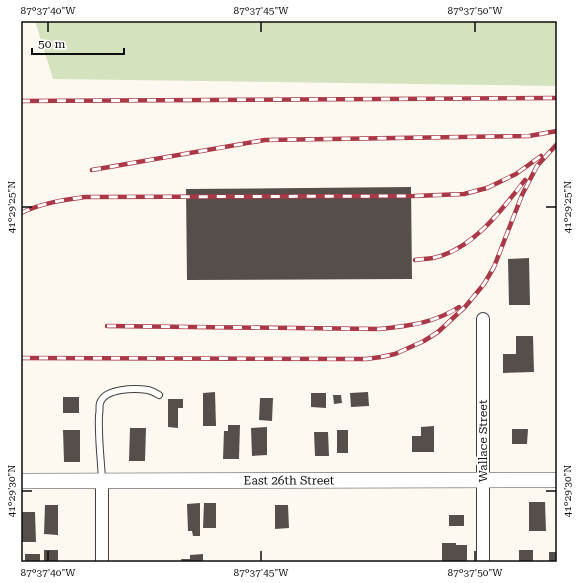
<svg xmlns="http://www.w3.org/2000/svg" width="578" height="583" viewBox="0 0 578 583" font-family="'Roboto Serif',serif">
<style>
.green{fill:#d4e3be}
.building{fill:#554e4b}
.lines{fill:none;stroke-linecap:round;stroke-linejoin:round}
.service-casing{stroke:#404040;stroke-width:8}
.minor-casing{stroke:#404040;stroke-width:14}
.tertiary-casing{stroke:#404040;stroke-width:16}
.service{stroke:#fff;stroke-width:6}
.minor{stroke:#fff;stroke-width:12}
.tertiary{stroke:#fff;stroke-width:15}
.rail-casing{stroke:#ab3846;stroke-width:4.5}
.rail{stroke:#fff;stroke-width:3;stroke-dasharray:9;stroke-linecap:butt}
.ticks{fill:none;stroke:#0d0d0d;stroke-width:1.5}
.labels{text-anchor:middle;stroke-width:4;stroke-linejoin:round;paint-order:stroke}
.street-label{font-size:12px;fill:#0d0d0d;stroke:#fff}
.neatline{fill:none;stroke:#0d0d0d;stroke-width:1.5}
.ticks-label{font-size:10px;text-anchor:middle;fill:#0d0d0d}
</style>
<rect width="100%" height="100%" fill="#fdf9f0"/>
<!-- green -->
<polygon class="green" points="35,21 557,21 557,86 53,79"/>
<!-- building -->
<g class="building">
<polygon points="411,187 412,279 187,280 186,189"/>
<polygon points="529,258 530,305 509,305 508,259"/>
<polygon points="516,336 533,336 534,372 503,373 503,354 516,354"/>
<polygon points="215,392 216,426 203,426 203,393"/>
<polygon points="368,392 369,406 351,407 350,393"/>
<polygon points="311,393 326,393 326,408 311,407"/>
<polygon points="333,395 341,395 342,403 334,404"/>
<rect x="63" y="397" width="16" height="16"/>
<polygon points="260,398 273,398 272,421 259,420"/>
<polygon points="168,399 183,399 183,408 178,408 178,428 168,427"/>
<polygon points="228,425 240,425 239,459 223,459 224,431 228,431"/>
<polygon points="434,426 434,452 412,452 412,436 421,436 421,427"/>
<polygon points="267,427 267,455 252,456 251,428"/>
<polygon points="130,428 146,428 145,461 129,461"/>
<polygon points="512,429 528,429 527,444 512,444"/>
<polygon points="63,430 80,430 80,462 64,462"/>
<rect x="337" y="430" width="11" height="23"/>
<polygon points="314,432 328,432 329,456 315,456"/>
<polygon points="529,502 545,502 546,531 529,531"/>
<polygon points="200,503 200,536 193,536 192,531 188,531 187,504"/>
<polygon points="204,503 216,503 216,528 203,528"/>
<polygon points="45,505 58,505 58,535 44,534"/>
<polygon points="275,505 288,505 289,528 275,529"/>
<polygon points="21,512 35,512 36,542 21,542"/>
<rect x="449" y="515" width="15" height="11"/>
<polygon points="442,543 456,543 456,545 467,545 467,562 442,561"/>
<rect x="44" y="550" width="14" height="12"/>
<rect x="519" y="550" width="14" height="12"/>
<rect x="549" y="552" width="8" height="10"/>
<rect x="25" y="554" width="15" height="8"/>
<polygon points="203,554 203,562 182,562 181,559 190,559 190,555"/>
</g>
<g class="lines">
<defs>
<path id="service" d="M102,480c-1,-21 -4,-43 -3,-65 1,-3 0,-9 1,-12 5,-15 35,-15 48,-13 4,1 8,3 11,5"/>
<g id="minor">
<polyline points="483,319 483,562"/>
<polyline points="102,481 102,562"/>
</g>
<g id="tertiary">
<path id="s1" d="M21,481l536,-1"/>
</g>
</defs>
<!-- service casing -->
<use href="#service" class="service-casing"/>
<!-- minor casing -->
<use href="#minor" class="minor-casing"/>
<!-- tertiary casing -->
<use href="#tertiary" class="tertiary-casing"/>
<!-- service -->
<use href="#service" class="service"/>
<!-- minor -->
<use href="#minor" class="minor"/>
<!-- tertiary -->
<use href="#tertiary" class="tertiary"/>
<defs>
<g id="rail">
<polyline points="21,101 557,98"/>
<polyline points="92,170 265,140 529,136 557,131"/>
<path d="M21,213c21,-10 42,-13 64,-16l329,-1 50,-2 23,-6 29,-14 25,-18"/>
<path d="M415,260c6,-1 12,-1 18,-2 39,-8 69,-48 92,-78"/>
<path d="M107,326l273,3c28,-3 55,-6 79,-22"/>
<polyline points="21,358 366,359 381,357 395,354 424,341 438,332 465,307 484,284 494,267 522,195 537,166 557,144"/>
</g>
</defs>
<!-- rail casing -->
<use href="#rail" class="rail-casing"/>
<!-- rail -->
<use href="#rail" class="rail"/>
</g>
<!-- ticks -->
<path class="ticks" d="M48,22v10M261,22v10M475,22v10M22,207h10M546,207h10M22,491h10M546,491h10M48,551v10M261,551v10M475,551v10"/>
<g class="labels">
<!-- street labels -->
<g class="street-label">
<text transform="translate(483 441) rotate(-90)" y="4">Wallace Street</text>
<text dy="4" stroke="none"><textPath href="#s1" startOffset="268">East 26th Street</textPath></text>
</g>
</g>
<!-- border -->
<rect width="578" height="583" fill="none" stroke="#ffffff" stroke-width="44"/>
<!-- scale -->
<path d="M32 48v6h92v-6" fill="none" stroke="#0d0d0d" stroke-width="2"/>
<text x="38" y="48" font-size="12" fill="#0d0d0d" stroke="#ffffff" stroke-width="3" paint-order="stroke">50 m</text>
<rect x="22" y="22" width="534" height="539" class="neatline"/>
<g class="ticks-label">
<text x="48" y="14">87°37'40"W</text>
<text x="261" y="14">87°37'45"W</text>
<text x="475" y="14">87°37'50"W</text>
<text transform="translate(567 207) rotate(-90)" y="4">41°29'25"N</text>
<text transform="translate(11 207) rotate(-90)" y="4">41°29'25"N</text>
<text transform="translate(567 491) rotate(-90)" y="4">41°29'30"N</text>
<text transform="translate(11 491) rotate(-90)" y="4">41°29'30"N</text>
<text x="48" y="576">87°37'40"W</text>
<text x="261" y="576">87°37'45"W</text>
<text x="475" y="576">87°37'50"W</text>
</g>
</svg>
